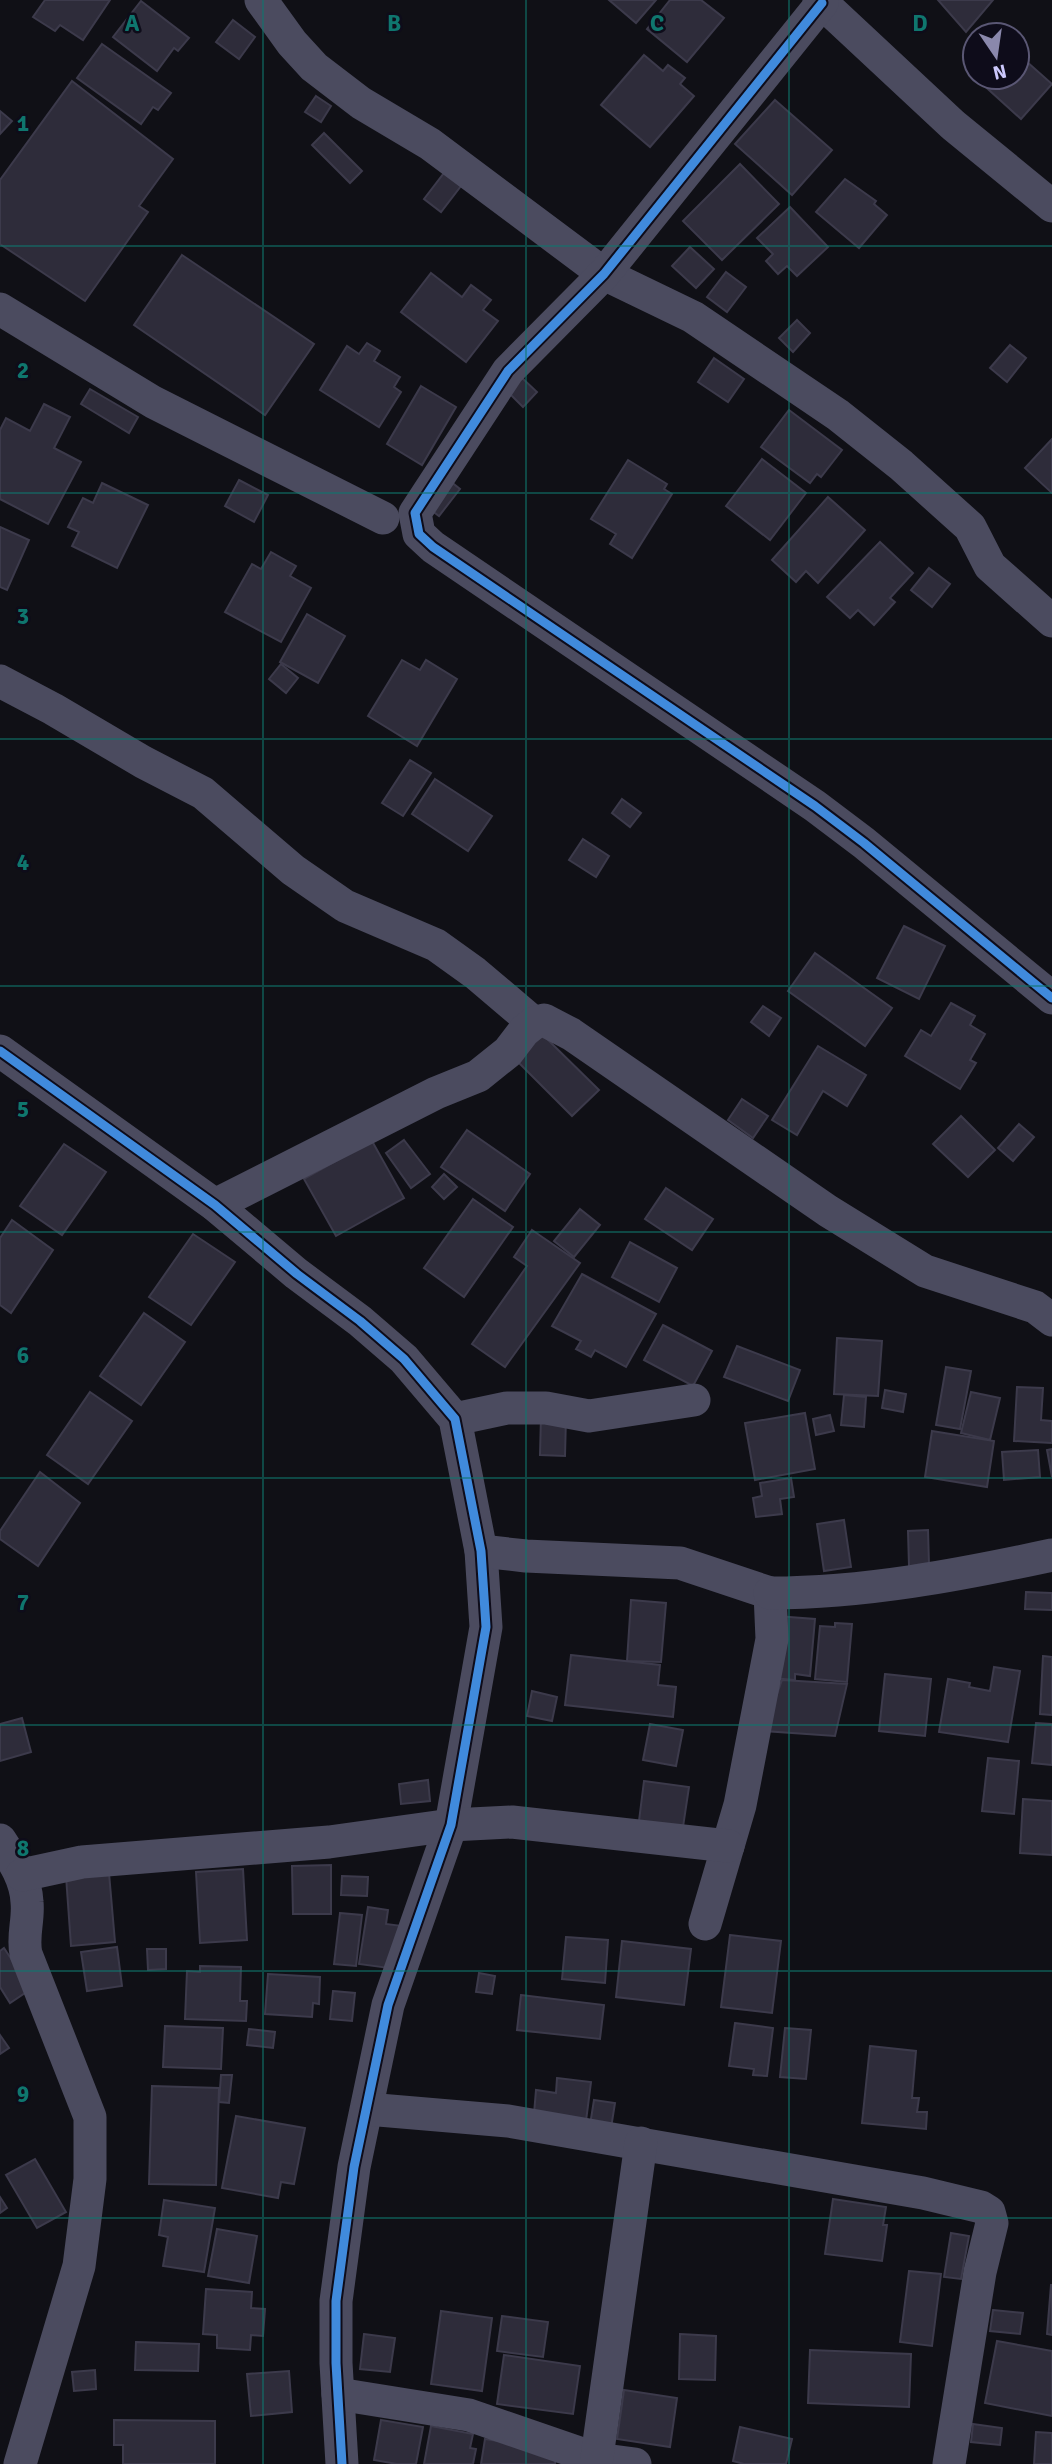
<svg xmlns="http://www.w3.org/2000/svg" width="1052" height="2464" viewBox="0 0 1052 2464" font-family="Signika,sans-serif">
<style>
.building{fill:#2e2c3a;stroke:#3c3a4b;stroke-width:2}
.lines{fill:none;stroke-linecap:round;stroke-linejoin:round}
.minor{stroke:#4b4b5f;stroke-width:33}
.cycleway-casing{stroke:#0e0c1a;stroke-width:13}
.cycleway{stroke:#408adc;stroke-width:9}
.grid{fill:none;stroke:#0f766e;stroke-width:2;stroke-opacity:0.55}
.grid-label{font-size:23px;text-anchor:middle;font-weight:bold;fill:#0f766e;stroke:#0e0c1a;stroke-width:5;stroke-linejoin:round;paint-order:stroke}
</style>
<rect width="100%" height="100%" fill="#101016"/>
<!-- building -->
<g class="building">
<polygon points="45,0 110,0 83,40 60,25 55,31 33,17"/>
<polygon points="609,0 656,0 636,23"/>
<polygon points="670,0 701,0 724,18 687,62 647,29"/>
<polygon points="938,0 993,0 966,32"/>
<polygon points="141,1 189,38 178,51 174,48 157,71 113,37"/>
<polygon points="233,20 255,37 239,59 216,42"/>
<polygon points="102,44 171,93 158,110 153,107 141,124 77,78"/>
<polygon points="1017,53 1052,84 1021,119 978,80 980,77 1017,77"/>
<polygon points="644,55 663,71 668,65 685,78 680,84 694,96 650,147 601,105"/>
<polygon points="72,81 173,159 139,206 148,212 85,301 0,244 0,180"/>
<polygon points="316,96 331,106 321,122 305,112"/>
<polygon points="775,100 832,150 792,195 735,144"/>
<polygon points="0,111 12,121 0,134"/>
<polygon points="324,133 362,171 350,183 312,145"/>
<polygon points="740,164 779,204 722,260 683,221"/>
<polygon points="444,173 461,186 441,212 424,199"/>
<polygon points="845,179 876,201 874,204 887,215 859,248 816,212"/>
<polygon points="790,207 828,247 797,276 787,266 778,274 766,261 773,254 757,238"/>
<polygon points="690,247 714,269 696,288 672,266"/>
<polygon points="182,255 314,344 265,415 134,325"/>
<polygon points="726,272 746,287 727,312 707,297"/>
<polygon points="431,273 462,297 471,285 491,300 483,310 498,321 466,362 401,312"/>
<polygon points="797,320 810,333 793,352 779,338"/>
<polygon points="367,343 380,351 374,361 400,377 394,387 401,392 379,427 320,390 347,346 359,354"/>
<polygon points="1010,345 1026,358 1007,382 990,368"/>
<polygon points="714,358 744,379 728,402 698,382"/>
<polygon points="521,377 537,392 523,407 507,391"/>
<polygon points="421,386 456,407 422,465 387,444"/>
<polygon points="90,389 138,417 129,433 81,404"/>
<polygon points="44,404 70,417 54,448 81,462 48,524 0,499 0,430 6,418 30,431"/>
<polygon points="789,410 842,450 821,477 817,474 810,483 761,447"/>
<polygon points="1052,439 1052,493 1025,468"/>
<polygon points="762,459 806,493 770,540 726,506"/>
<polygon points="628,460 667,484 664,489 672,494 632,558 610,544 616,534 591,519"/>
<polygon points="445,477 460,489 439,516 423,504"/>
<polygon points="239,480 268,495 254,522 225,506"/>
<polygon points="102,483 148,505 117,568 72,546 79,532 68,527 83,498 93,503"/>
<polygon points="828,497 865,530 818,583 806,571 796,582 772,560"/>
<polygon points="0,527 29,540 7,590 0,587"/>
<polygon points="880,542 913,573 890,598 895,602 874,625 858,610 850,618 827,597"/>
<polygon points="271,552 296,566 290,576 311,588 281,642 225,612 252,564 261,569"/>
<polygon points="929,568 950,584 932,607 911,590"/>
<polygon points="307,614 345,636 318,683 280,662"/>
<polygon points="402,660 420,670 426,660 457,679 417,746 368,716"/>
<polygon points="281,664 298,678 286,693 269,679"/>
<polygon points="410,760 431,773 403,816 382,803"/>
<polygon points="435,779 492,816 468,851 412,814"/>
<polygon points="622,799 641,813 630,827 612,813"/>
<polygon points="583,839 609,856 596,877 569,860"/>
<polygon points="904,926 945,946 919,999 877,978"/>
<polygon points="815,953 892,1008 865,1046 788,991"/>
<polygon points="951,1003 975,1016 970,1025 985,1034 970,1060 976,1063 960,1089 905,1056 921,1030 931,1036"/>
<polygon points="763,1006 781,1018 769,1036 751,1022"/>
<polygon points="542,1034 599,1090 572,1116 516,1060"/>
<polygon points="818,1046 866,1075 847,1106 823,1091 797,1135 772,1120"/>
<polygon points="742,1099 768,1116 753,1138 728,1120"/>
<polygon points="961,1116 995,1150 968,1177 933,1144"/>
<polygon points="1019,1124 1034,1137 1013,1161 998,1148"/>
<polygon points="467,1130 530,1174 505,1211 441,1167"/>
<polygon points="404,1140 430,1174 411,1188 386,1153"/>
<polygon points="372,1141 404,1198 336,1236 304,1179"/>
<polygon points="64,1144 106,1172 62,1235 20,1206"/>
<polygon points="444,1174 457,1187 444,1199 432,1187"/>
<polygon points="666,1188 713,1219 692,1250 645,1219"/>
<polygon points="473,1199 513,1227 464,1297 424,1268"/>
<polygon points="580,1209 600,1225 574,1257 554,1241"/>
<polygon points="12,1220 53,1250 11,1313 0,1305 0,1238"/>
<polygon points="532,1230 580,1263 505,1367 472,1344 527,1266 514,1257"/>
<polygon points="193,1234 235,1262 191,1325 149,1297"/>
<polygon points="630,1242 677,1268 659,1302 612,1277"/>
<polygon points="582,1274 656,1314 626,1367 595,1350 591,1357 576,1349 581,1341 552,1326"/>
<polygon points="144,1313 185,1342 141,1405 100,1376"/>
<polygon points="663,1325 712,1351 693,1386 644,1360"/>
<polygon points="837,1338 882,1341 878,1396 834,1394"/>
<polygon points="737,1346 800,1370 788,1401 724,1377"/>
<polygon points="946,1367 971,1371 960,1429 936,1425"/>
<polygon points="1017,1387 1043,1388 1041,1420 1052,1421 1052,1443 1014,1441"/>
<polygon points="885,1390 906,1394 903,1412 882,1408"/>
<polygon points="90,1392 132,1421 88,1484 47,1455"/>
<polygon points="971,1392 1000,1398 990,1440 961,1433"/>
<polygon points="844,1395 866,1397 864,1427 841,1425"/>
<polygon points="805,1413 815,1469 755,1480 745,1423"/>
<polygon points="830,1415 834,1431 816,1435 813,1419"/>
<polygon points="541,1416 566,1417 565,1456 540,1455"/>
<polygon points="932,1431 994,1441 987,1487 925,1477"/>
<polygon points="1052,1449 1052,1477 1047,1450"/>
<polygon points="1038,1450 1040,1477 1004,1480 1002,1452"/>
<polygon points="40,1472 80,1503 38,1566 0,1539 0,1531"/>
<polygon points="791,1478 794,1497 780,1499 782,1514 756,1517 753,1498 762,1496 760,1483"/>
<polygon points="844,1520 851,1567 824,1571 817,1524"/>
<polygon points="928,1530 929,1565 909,1566 908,1531"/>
<polygon points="1026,1592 1052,1593 1052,1610 1025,1609"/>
<polygon points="631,1600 666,1603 661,1662 627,1661"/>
<polygon points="776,1616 815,1619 810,1676 795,1674 795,1680 771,1678"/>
<polygon points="835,1623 852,1624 847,1682 815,1679 820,1626 835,1627"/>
<polygon points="571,1655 660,1665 658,1685 676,1687 673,1717 565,1705"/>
<polygon points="1043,1656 1052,1657 1052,1715 1040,1714"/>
<polygon points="994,1667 1020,1671 1008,1742 939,1732 948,1679 970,1683 969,1687 990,1691"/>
<polygon points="885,1674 931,1679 925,1736 879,1731"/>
<polygon points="782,1680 847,1684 835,1736 764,1731"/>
<polygon points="532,1691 557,1697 552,1721 527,1716"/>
<polygon points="22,1718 31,1752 0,1761 0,1724"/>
<polygon points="1036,1723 1052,1724 1052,1765 1032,1763"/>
<polygon points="650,1724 683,1730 676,1766 643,1760"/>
<polygon points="988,1758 1019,1761 1014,1814 982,1811"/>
<polygon points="428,1780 430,1801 401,1804 399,1784"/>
<polygon points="644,1781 689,1787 683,1827 639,1821"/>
<polygon points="1023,1799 1052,1801 1052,1855 1020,1853"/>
<polygon points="331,1865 331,1914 293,1914 292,1866"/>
<polygon points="243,1869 247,1940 200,1943 196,1872"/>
<polygon points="109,1873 115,1942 71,1946 66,1876"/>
<polygon points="342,1876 368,1877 367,1896 341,1895"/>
<polygon points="368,1907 388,1910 386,1924 402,1926 396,1969 359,1964"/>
<polygon points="340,1913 362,1915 356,1966 334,1964"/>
<polygon points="730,1935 781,1941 772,2013 721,2007"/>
<polygon points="566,1937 608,1940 605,1983 562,1979"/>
<polygon points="622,1941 691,1949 684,2005 616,1997"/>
<polygon points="117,1947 122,1986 87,1991 81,1952"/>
<polygon points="4,1948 31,1989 10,2003 0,1987 0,1951"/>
<polygon points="147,1949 166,1949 166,1969 148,1970"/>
<polygon points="200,1966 241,1967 240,2001 247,2001 246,2021 185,2019 187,1971 200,1972"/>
<polygon points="479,1973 495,1976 492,1994 476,1992"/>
<polygon points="268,1974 320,1977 319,2004 313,2003 312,2017 265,2014"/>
<polygon points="333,1991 355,1993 352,2021 330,2019"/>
<polygon points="521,1995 604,2005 600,2039 517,2030"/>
<polygon points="735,2023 773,2028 767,2076 753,2075 754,2069 729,2066"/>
<polygon points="165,2026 223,2028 221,2069 163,2067"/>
<polygon points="785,2028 811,2030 806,2079 780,2077"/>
<polygon points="249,2029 275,2032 273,2048 247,2045"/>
<polygon points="0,2035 9,2048 0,2054"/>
<polygon points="870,2046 916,2051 912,2098 919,2098 917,2112 927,2112 926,2129 862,2123"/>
<polygon points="221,2075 232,2075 229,2103 219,2102"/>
<polygon points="557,2078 591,2082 586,2121 534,2114 536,2090 556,2093"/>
<polygon points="152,2086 219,2088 216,2185 149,2184"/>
<polygon points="594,2100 615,2103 611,2128 590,2125"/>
<polygon points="236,2116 305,2128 294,2184 281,2182 278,2198 222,2188"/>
<polygon points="35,2159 66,2212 37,2228 6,2175"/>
<polygon points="0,2197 7,2208 0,2213"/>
<polygon points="833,2199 886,2207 883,2225 887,2225 882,2261 825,2254"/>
<polygon points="164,2200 215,2208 204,2272 163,2266 168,2237 159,2235"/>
<polygon points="217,2229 257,2236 249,2283 208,2276"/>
<polygon points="951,2233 969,2236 961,2279 944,2277"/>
<polygon points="909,2271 941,2274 932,2346 900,2342"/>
<polygon points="1051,2285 1052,2285 1052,2335 1047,2334"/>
<polygon points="206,2289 252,2292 251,2308 265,2309 263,2336 251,2335 250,2350 217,2348 217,2335 203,2334"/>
<polygon points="993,2310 1023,2313 1020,2334 990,2331"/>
<polygon points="441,2311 492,2318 482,2391 431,2384"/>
<polygon points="502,2316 548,2322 543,2357 497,2351"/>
<polygon points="364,2334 395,2338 390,2372 360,2369"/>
<polygon points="680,2334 716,2336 715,2380 679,2379"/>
<polygon points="997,2341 1052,2351 1052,2416 985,2403"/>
<polygon points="136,2342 199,2344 198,2371 135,2370"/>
<polygon points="810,2350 911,2354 909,2407 808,2403"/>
<polygon points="504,2355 580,2366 573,2414 497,2404"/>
<polygon points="95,2370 96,2389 74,2391 72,2372"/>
<polygon points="289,2371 292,2412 251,2416 247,2374"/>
<polygon points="624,2390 677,2398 670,2447 617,2439"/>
<polygon points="114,2420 215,2421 215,2464 123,2464 123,2445 114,2445"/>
<polygon points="381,2420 423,2427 416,2464 397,2464 374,2460"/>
<polygon points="973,2424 1002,2428 1000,2445 971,2442"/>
<polygon points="431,2426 473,2434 470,2448 476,2449 473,2464 424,2464"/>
<polygon points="740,2427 792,2439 786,2464 744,2464 733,2461"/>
<polygon points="1036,2432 1052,2433 1052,2464 1034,2464"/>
<polygon points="485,2439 557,2450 555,2464 481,2464"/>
</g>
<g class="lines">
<!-- minor -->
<g class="minor">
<polyline points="261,0 292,43 314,67 361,103 430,144 604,274 693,317 838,415 901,465 970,527 990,566 1052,621"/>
<polyline points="819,0 953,125 1052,206"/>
<polyline points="822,3 604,274 508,371 415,513 419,534 433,547 815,806 864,843 1052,998"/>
<polyline points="0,309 153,402 383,518"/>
<polyline points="0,681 53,709 143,762 203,793 293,870 345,906 436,945 475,973 534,1023"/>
<polyline points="0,1051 215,1205 297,1274 360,1321 404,1359 455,1419 481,1551 486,1627 451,1825 388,2005 354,2167 336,2301 336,2363 342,2464"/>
<polyline points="215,1205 436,1093 478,1076 508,1052 524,1031 534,1023 544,1020 571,1034 828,1211 925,1271 1035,1307 1052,1320"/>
<polyline points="455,1419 507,1408 546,1408 589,1416 694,1400"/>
<polyline points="481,1551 526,1556 680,1563 770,1593 772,1639 740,1805 705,1924"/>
<path d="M770,1593c95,0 189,-18 282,-38"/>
<path d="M0,1840c13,20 26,39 27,62 2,18 -5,34 -1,52l64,163v62l-11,87 -59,198"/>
<polyline points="22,1875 82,1862 329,1842 451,1825 512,1822 728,1846"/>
<polyline points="367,2109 508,2121 923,2193 981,2207 989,2212 992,2223 980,2272 949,2464"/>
<polyline points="338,2394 469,2415 597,2459 635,2464"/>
<polyline points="596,2464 641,2143"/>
</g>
<defs>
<g id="cycleway">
<polyline points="822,3 604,274 508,371 415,513 419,534 433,547 815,806 864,843 1052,998"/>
<polyline points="0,1051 215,1205 297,1274 360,1321 404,1359 455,1419 481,1551 486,1627 451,1825 388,2005 354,2167 336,2301 336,2363 342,2464"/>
</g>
</defs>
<!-- cycleway casing -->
<use href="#cycleway" class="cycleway-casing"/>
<!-- cycleway -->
<use href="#cycleway" class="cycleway"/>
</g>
<!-- grid -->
<path class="grid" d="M263,0v2464M526,0v2464M789,0v2464M0,246h1052M0,493h1052M0,739h1052M0,986h1052M0,1232h1052M0,1478h1052M0,1725h1052M0,1971h1052M0,2218h1052"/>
<g class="grid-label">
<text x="132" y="31">A</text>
<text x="394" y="31">B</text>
<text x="657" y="31">C</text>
<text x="920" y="31">D</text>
<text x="23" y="131">1</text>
<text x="23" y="378">2</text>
<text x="23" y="624">3</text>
<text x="23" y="870">4</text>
<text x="23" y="1117">5</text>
<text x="23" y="1363">6</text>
<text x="23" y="1610">7</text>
<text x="23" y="1856">8</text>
<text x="23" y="2102">9</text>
</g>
<!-- north arrow -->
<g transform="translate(996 56) rotate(167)"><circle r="33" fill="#0e0c1a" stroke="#5a5774" stroke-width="2"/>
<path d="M0-5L12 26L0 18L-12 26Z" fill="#8a88ac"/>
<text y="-10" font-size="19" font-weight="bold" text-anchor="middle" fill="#ccc8fc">N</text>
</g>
</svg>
